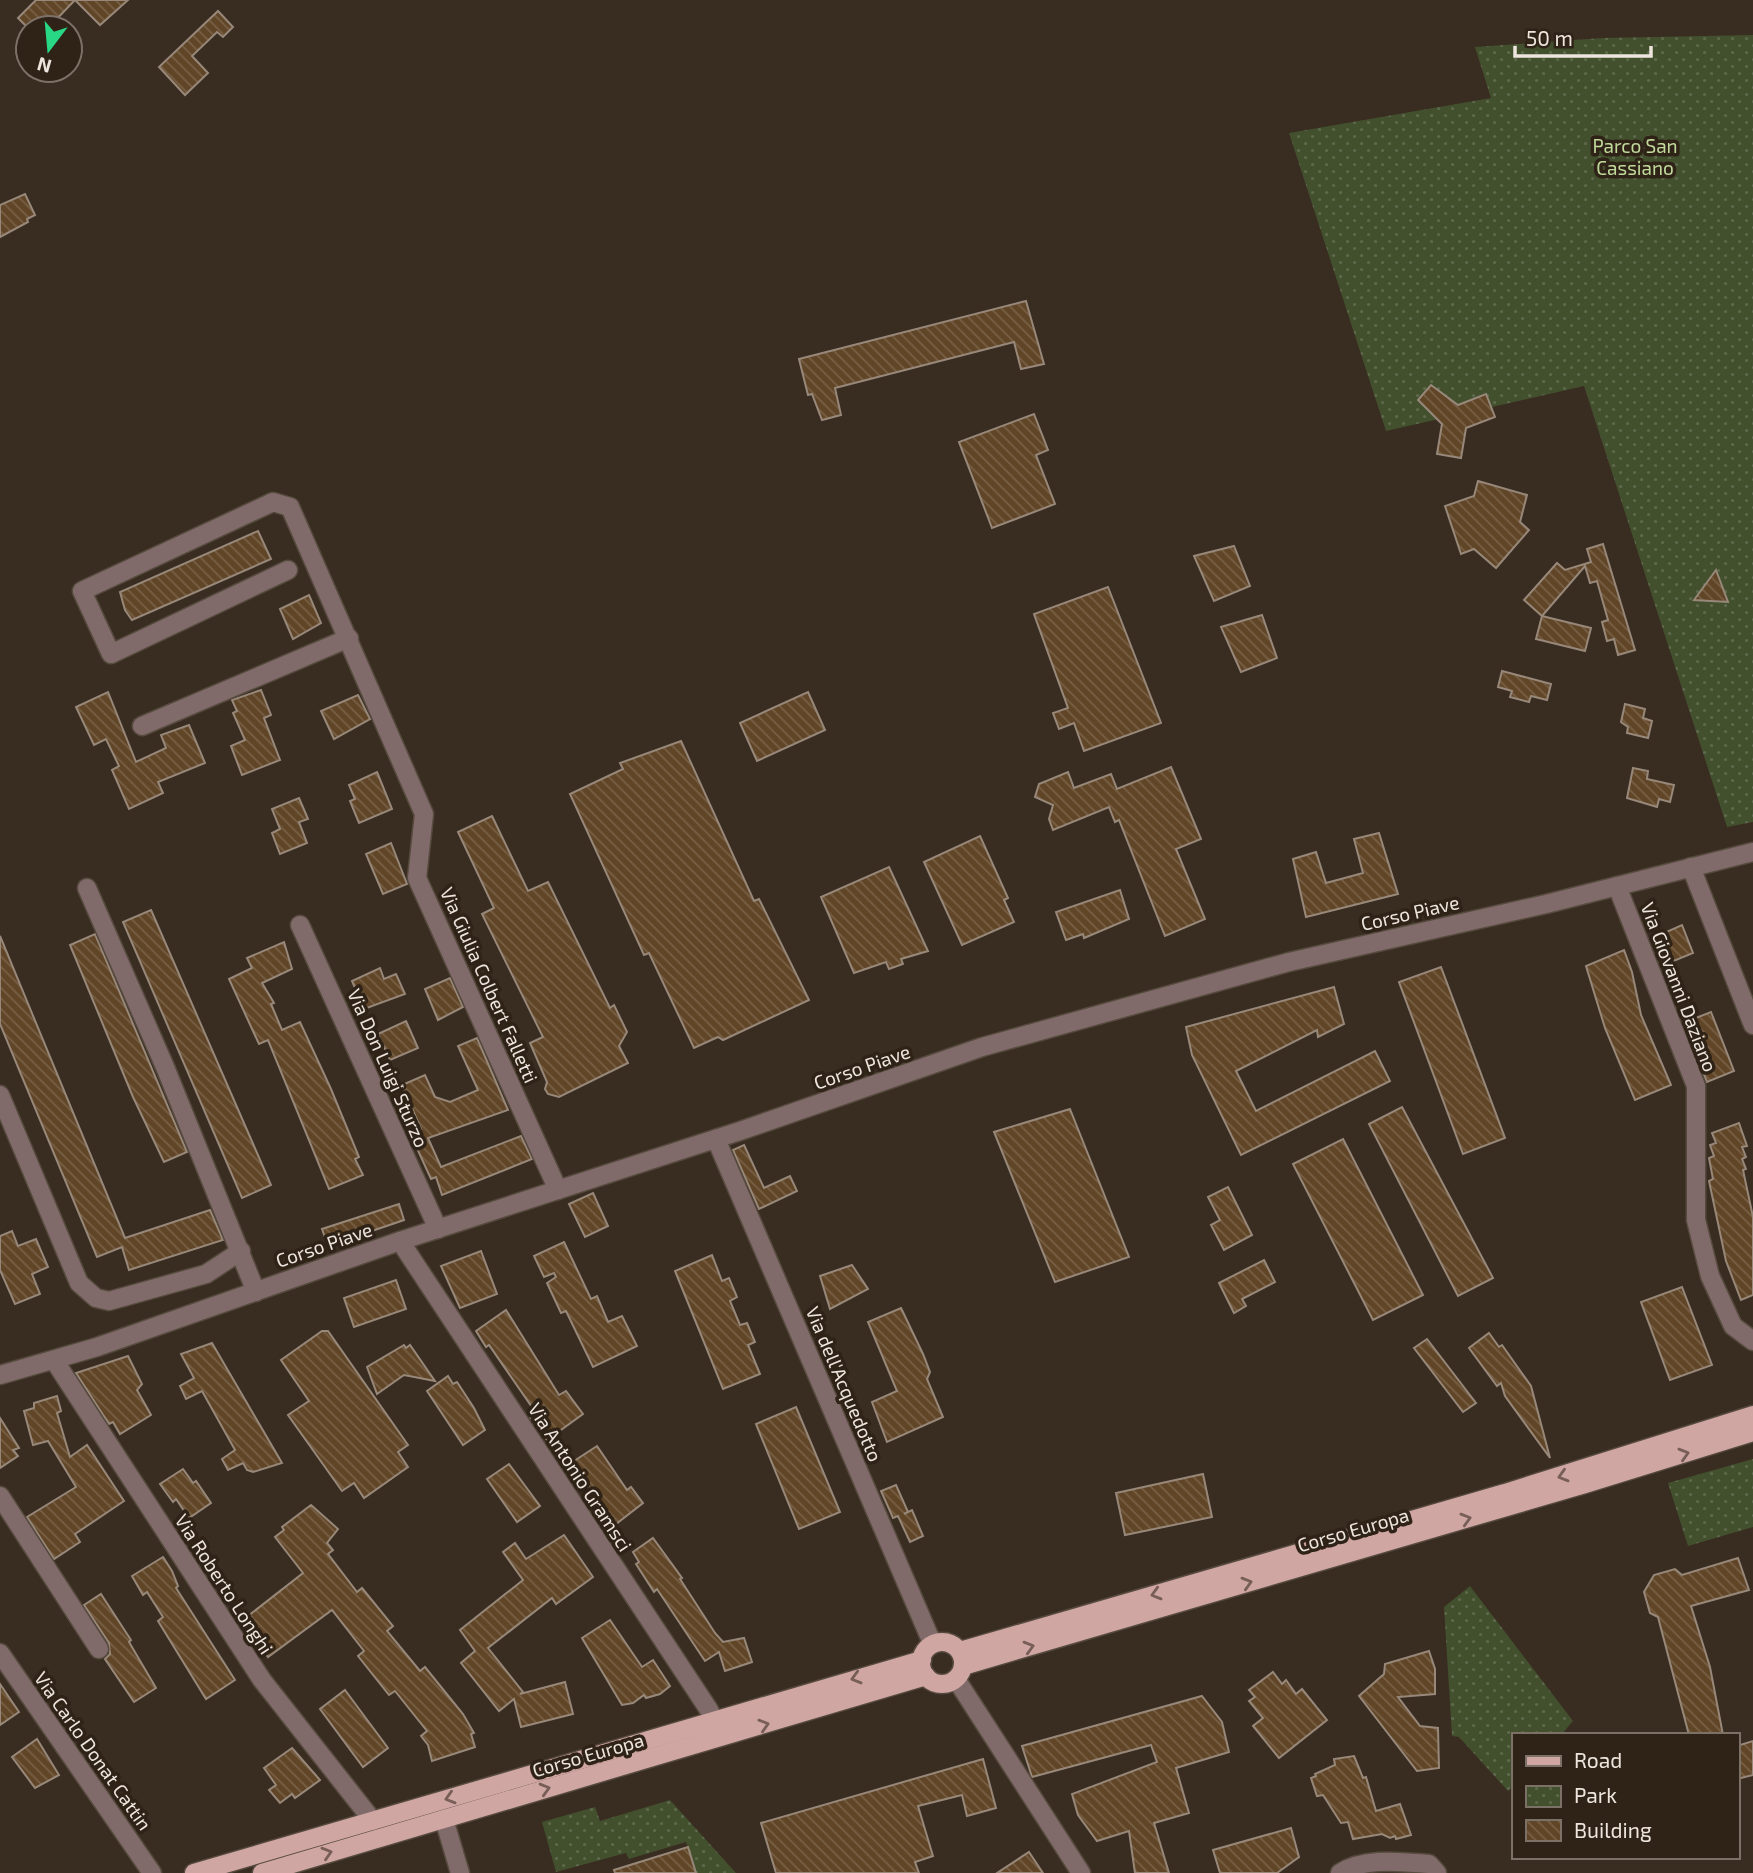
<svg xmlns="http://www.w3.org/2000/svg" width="1753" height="1873" viewBox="0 0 1753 1873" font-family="'Exo 2',sans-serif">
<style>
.park{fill:url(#park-dots)}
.building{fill:url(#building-back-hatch);stroke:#97887a;stroke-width:2}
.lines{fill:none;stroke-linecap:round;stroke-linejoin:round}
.minor-casing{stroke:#564a3e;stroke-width:21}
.major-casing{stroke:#564a3e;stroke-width:21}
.minor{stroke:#806b6a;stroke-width:18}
.major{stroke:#d0a6a3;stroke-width:18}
.oneway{stroke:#775e56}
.labels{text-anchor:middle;stroke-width:7;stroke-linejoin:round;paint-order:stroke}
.park-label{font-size:19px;fill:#c0da9b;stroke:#2f2317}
.street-label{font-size:19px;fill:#eee6de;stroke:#2f2317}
</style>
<defs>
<pattern id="park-dots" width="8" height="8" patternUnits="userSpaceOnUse" patternTransform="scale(1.75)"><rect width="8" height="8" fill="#42502e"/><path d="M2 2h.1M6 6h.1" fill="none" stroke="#5e694c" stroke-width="1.8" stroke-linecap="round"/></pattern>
<pattern id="building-back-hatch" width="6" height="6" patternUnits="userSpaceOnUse" patternTransform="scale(1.75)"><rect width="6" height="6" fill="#614527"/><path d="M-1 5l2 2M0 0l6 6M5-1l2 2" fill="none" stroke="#786046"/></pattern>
</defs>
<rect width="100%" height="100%" fill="#392c20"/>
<!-- park -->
<g class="park">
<polygon points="1753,35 1753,822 1727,827 1584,386 1386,431 1289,133 1491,98 1475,47 1603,38"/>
<polygon points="1753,1459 1753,1527 1688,1546 1668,1483"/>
<polygon points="1470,1586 1573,1721 1561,1735 1513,1735 1513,1786 1508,1791 1459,1737 1452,1736 1444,1607"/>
<polygon points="670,1800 736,1873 696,1873 686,1842 629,1859 626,1853 556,1872 542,1822 595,1807 600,1821"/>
</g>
<!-- building -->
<g class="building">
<polygon points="36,0 128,0 100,25 75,0 48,28 28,28 18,18"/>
<polygon points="218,11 233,27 223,37 217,32 192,56 208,73 185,95 159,67"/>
<polygon points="25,194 35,215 27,219 28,222 0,237 0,205"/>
<polygon points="1026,301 1044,364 1021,369 1014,342 835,388 841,415 822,420 812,394 808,395 799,359"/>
<polygon points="1431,385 1458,405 1486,394 1495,417 1466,428 1461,458 1437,454 1442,424 1418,400"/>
<polygon points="1034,414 1048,450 1036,455 1055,504 992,528 959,442"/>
<polygon points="1478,481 1527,495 1520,522 1529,530 1496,568 1474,549 1461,554 1445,506 1474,496"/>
<polygon points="258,531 271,559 132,620 125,610 120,592"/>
<polygon points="1603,544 1635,650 1618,655 1614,639 1607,641 1602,622 1608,620 1597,581 1590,583 1585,566 1542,616 1524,600 1557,563 1565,570 1591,562 1587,549"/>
<polygon points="1234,546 1250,586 1214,601 1194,556"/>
<polygon points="1716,570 1728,602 1694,600"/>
<polygon points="1108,587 1161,723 1084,751 1074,723 1059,729 1053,713 1068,708 1034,614"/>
<polygon points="309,595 321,623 293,639 280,609"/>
<polygon points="1262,615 1277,658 1241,672 1221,627"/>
<polygon points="1542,616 1591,628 1585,651 1536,639"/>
<polygon points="1502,671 1551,684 1547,700 1531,696 1529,702 1510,697 1512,691 1498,687"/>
<polygon points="261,690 271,715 264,718 280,760 242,775 231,746 245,740 233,713 237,711 232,700"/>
<polygon points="108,692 136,762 166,748 161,735 189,725 205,763 158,782 163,793 129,809 112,770 119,766 106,739 94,745 76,707"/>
<polygon points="808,692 825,730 757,761 740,723"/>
<polygon points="358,695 370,719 334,739 321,711"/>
<polygon points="1625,704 1645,709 1643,718 1652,721 1648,738 1627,733 1628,727 1621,722"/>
<polygon points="681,741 754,901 759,899 809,1000 723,1040 718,1037 694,1048 649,953 644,955 570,794 623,769 620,763"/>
<polygon points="1171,767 1201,839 1176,849 1205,919 1165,936 1119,820 1115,822 1109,807 1053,830 1049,819 1053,805 1035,797 1039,784 1068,772 1074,788 1111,774 1117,789"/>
<polygon points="1633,768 1648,771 1647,779 1674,785 1670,802 1659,799 1657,807 1627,798"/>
<polygon points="377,772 392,809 359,823 350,801 355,799 349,785"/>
<polygon points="299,798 308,819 299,822 307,843 280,854 272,833 280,829 272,809"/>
<polygon points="492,816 528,891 548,882 610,1008 614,1005 627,1032 619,1046 628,1063 559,1097 548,1094 545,1089 547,1082 530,1043 543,1037 482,914 494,908 458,832"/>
<polygon points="1379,833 1398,894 1306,917 1293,859 1316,852 1326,883 1363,873 1354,839"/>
<polygon points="980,836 1008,898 1004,900 1014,922 962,945 924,862"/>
<polygon points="391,843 407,884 383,894 366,854"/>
<polygon points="889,867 928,951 901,959 903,964 889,969 886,962 854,973 821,897"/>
<polygon points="1120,890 1129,919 1084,938 1083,934 1066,940 1056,912"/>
<polygon points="151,910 271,1185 242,1198 123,922"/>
<polygon points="1682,925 1693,953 1664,965 1653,938"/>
<polygon points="95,934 187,1152 164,1162 133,1097 70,945"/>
<polygon points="0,936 125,1238 210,1210 223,1240 129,1270 122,1247 97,1257 0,1024"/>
<polygon points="284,942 292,969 262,983 274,1003 271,1004 282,1030 300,1022 331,1089 359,1157 355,1159 363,1175 329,1189 268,1040 259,1044 229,979 252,968 247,958"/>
<polygon points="1624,950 1632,972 1641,1015 1671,1085 1635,1100 1605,1028 1586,966"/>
<polygon points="1441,967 1505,1138 1463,1154 1399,982"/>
<polygon points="380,968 384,979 396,974 405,994 364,1009 352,981"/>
<polygon points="450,978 463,1007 438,1020 425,989"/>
<polygon points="1334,987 1344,1024 1318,1037 1317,1030 1236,1071 1256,1111 1375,1051 1390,1081 1241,1155 1192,1055 1186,1027"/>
<polygon points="1711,1012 1734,1071 1707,1082 1683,1023"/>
<polygon points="406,1021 418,1048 390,1060 378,1034"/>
<polygon points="477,1038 508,1110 428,1138 441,1167 521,1136 532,1159 442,1195 436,1177 431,1179 410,1133 421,1129 402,1085 425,1075 435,1097 450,1102 478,1090 458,1046"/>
<polygon points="1402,1107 1493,1278 1458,1296 1369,1124"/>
<polygon points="1070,1109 1129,1257 1055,1282 994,1132"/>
<polygon points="1739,1123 1747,1146 1742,1147 1746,1157 1742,1159 1746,1169 1743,1170 1753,1217 1753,1295 1741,1300 1726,1261 1709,1181 1713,1179 1709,1158 1714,1156 1710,1145 1716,1143 1712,1133"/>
<polygon points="1343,1139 1423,1295 1373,1320 1293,1164"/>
<polygon points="744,1145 764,1188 790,1176 797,1191 759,1209 733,1150"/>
<polygon points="1228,1187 1252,1235 1224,1250 1211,1225 1220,1220 1208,1197"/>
<polygon points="593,1193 608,1226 585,1237 569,1204"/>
<polygon points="399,1204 404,1220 328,1246 322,1229"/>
<polygon points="12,1231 18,1246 36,1239 48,1267 32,1274 40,1294 15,1304 0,1270 0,1236"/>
<polygon points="564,1242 591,1299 597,1296 608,1322 622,1316 637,1346 593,1367 566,1311 561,1313 547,1283 556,1277 554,1273 544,1277 534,1256"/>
<polygon points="481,1251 497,1294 460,1308 441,1266"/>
<polygon points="712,1255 722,1281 729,1278 737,1297 730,1301 740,1325 747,1323 755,1342 748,1345 760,1374 723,1389 675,1271"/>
<polygon points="1264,1260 1275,1282 1242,1299 1246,1306 1234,1313 1219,1283"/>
<polygon points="852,1265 868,1289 830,1309 820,1276"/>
<polygon points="396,1280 406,1309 354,1327 344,1298"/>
<polygon points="1682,1287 1712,1365 1670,1380 1641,1302"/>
<polygon points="901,1308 923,1354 930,1372 927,1379 943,1417 887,1442 872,1402 897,1391 868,1322"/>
<polygon points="506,1310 559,1395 566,1391 583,1414 547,1440 530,1417 536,1413 489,1345 486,1347 476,1331"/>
<polygon points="322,1331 328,1331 408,1445 398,1452 408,1467 364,1498 354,1483 342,1491 288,1415 309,1401 281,1360"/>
<polygon points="1489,1333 1499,1347 1502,1345 1531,1386 1550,1458 1505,1396 1501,1383 1497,1386 1469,1348"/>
<polygon points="1427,1339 1476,1403 1463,1412 1414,1348"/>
<polygon points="212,1343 282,1463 253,1472 247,1470 243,1463 228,1470 222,1459 235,1450 202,1391 186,1399 180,1386 194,1378 181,1354"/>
<polygon points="404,1345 406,1348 410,1345 435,1381 404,1375 377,1394 367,1367"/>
<polygon points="128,1356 142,1384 137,1390 151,1415 120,1434 113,1422 109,1424 76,1373"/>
<polygon points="448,1376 453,1384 457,1382 474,1408 485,1430 463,1445 427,1391"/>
<polygon points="57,1396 61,1411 57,1413 70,1457 87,1445 124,1501 75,1534 80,1542 54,1559 27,1517 76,1487 48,1441 33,1445 24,1411 34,1408 34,1403"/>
<polygon points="796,1407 840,1512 799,1529 756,1424"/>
<polygon points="0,1418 19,1448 13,1450 18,1456 0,1468"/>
<polygon points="597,1446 627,1490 631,1487 643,1503 611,1528 590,1502 595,1498 574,1461"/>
<polygon points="509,1464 540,1506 517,1522 487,1479"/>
<polygon points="183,1469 193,1483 196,1481 211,1503 189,1518 176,1499 173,1502 160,1484"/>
<polygon points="1203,1474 1212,1517 1125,1535 1116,1493"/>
<polygon points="896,1485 908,1512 904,1514 912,1510 923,1536 910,1542 898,1516 893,1518 881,1491"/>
<polygon points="311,1505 338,1529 327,1543 333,1550 328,1554 357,1592 362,1588 393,1626 387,1631 420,1671 425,1667 463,1714 474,1733 471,1734 475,1747 432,1761 428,1745 421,1736 427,1731 395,1691 389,1695 358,1656 364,1651 332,1610 268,1657 243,1620 303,1573 275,1537 284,1530 282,1527"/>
<polygon points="564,1535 593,1577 556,1604 552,1598 488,1648 523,1692 520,1694 565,1682 573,1714 521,1727 514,1699 499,1711 461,1663 475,1651 460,1630 523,1580 503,1552 515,1543 526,1559"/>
<polygon points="653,1538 682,1578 680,1579 715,1633 723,1642 744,1638 752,1662 725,1671 719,1652 705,1661 657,1589 654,1592 636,1564 639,1562 633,1552"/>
<polygon points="163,1557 172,1571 178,1586 176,1588 235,1680 206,1699 158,1621 163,1617 147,1592 143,1595 132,1576"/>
<polygon points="1738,1558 1749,1590 1691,1606 1710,1667 1723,1735 1689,1735 1658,1617 1650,1613 1644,1592 1654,1575 1675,1569 1682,1575"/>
<polygon points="101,1594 131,1640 129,1642 156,1688 134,1702 105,1659 110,1654 109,1643 84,1605"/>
<polygon points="610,1620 642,1667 653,1660 670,1686 660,1694 646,1698 644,1695 633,1703 622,1705 582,1638"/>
<polygon points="1429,1651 1435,1669 1435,1694 1398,1697 1420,1726 1438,1728 1439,1768 1417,1771 1359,1696 1384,1674 1385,1664"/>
<polygon points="1273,1672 1282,1684 1286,1680 1296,1694 1302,1689 1327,1720 1279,1758 1253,1726 1263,1718 1249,1701 1255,1697 1249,1690"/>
<polygon points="0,1684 19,1712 0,1725"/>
<polygon points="345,1690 388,1748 363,1767 320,1709"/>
<polygon points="1202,1696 1222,1722 1229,1752 1176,1768 1189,1813 1154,1823 1169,1873 1135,1873 1129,1831 1097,1841 1078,1815 1072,1794 1157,1762 1151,1745 1032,1777 1022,1746"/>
<polygon points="37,1739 59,1775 35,1788 12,1757"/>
<polygon points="1753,1741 1753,1775 1737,1779 1737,1746"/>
<polygon points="292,1748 320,1780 295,1798 292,1794 280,1803 269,1790 276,1785 264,1768"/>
<polygon points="1354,1756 1363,1778 1366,1777 1376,1811 1400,1804 1411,1835 1396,1839 1395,1836 1390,1838 1382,1834 1353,1839 1348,1822 1341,1823 1323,1795 1317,1796 1311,1778 1316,1776 1315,1774 1335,1765 1334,1759"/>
<polygon points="983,1759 996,1808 967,1816 962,1795 918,1806 933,1856 915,1862 919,1873 776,1873 761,1823"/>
<polygon points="1291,1828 1299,1857 1277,1873 1220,1873 1213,1850"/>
<polygon points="688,1847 696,1873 615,1873 614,1870"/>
<polygon points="1029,1852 1043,1873 997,1873"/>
</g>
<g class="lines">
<defs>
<g id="minor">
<polyline points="288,570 111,654 82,591 273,502 290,507 424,814 417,878 558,1190"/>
<polyline points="142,726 349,638"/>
<polyline points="1691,867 1753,1025"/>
<polyline points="1617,886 1696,1086 1696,1220 1710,1276 1733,1326 1753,1341"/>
<polyline points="87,888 165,1067 256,1292"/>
<polyline points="300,925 438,1229"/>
<polyline points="0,1095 79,1283 96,1298 109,1301 206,1274 241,1251"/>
<polyline points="716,1139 930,1638 936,1643"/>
<polyline points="400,1241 709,1710 720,1734"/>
<polyline points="54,1360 262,1680 373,1821"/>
<polyline points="0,1375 97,1347 400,1241 740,1131 982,1047 1289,962 1546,904 1753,852"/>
<polyline points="0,1496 99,1649"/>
<polyline points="0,1653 152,1873"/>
<polyline points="956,1679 1081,1873"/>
<polyline points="444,1819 460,1873"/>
<path d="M1340,1873c24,-16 61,-11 89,-9l8,9"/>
</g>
<g id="major">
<circle cx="942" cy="1663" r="21"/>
<polyline points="960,1651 1505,1493 1753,1415"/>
<polyline points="963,1666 1585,1484 1753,1432"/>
<polyline points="194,1873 922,1660"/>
<polyline points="262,1873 926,1676"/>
</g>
</defs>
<!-- minor casing -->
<use href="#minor" class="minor-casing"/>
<!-- major casing -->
<use href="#major" class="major-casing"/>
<!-- minor -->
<use href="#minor" class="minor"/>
<!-- major -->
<use href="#major" class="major"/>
</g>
<!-- one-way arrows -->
<defs><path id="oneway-chevron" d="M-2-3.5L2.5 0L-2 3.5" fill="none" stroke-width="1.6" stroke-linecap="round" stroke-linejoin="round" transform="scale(1.75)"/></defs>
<g class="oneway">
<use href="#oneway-chevron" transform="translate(1684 1454) rotate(-17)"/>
<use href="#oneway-chevron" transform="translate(1563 1476) rotate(163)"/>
<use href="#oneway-chevron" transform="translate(1466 1519) rotate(-16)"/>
<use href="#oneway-chevron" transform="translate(1247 1583) rotate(-16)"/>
<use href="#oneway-chevron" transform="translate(1156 1594) rotate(164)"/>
<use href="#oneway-chevron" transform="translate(1029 1647) rotate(-16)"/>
<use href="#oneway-chevron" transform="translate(856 1678) rotate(164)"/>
<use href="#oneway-chevron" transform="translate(764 1725) rotate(-17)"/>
<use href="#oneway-chevron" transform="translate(545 1789) rotate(-16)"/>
<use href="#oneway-chevron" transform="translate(450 1798) rotate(163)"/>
<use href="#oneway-chevron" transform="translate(327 1853) rotate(-17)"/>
</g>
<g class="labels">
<!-- park labels -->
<g class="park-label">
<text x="1635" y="153">Parco San<tspan x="1635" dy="22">Cassiano</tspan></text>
</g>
<!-- street labels -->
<g class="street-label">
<text transform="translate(1410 913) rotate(-13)" y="7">Corso Piave</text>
<text transform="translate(489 985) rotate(66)" y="7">Via Giulia Colbert Falletti</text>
<text transform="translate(1679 987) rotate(69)" y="7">Via Giovanni Daziano</text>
<text transform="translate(862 1067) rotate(-19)" y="7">Corso Piave</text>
<text transform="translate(388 1068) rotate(66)" y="7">Via Don Luigi Sturzo</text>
<text transform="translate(324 1245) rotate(-19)" y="7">Corso Piave</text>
<text transform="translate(844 1384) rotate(67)" y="7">Via dell'Acquedotto</text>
<text transform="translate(580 1477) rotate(57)" y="7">Via Antonio Gramsci</text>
<text transform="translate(1353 1530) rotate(-16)" y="7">Corso Europa</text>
<text transform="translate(224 1584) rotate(57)" y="7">Via Roberto Longhi</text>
<text transform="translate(93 1751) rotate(55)" y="7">Via Carlo Donat Cattin</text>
<text transform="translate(588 1755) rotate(-16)" y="7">Corso Europa</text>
</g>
</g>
<!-- legend -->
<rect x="1512" y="1733" width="228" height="126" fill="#2f2317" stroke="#7b7167" stroke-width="2"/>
<rect x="1526" y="1756" width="35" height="10" fill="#d0a6a3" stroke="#7b7167" stroke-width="2"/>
<text x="1574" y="1768" font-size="21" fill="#eee6de">Road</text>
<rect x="1526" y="1786" width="35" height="21" fill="url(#park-dots)" stroke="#7b7167" stroke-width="2"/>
<text x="1574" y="1803" font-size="21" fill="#eee6de">Park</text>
<rect x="1526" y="1820" width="35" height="21" fill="url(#building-back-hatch)" stroke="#7b7167" stroke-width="2"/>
<text x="1574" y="1838" font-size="21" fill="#eee6de">Building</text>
<!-- north arrow -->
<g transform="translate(49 49) rotate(196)"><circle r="33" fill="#2f2317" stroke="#7b7167" stroke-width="2"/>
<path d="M0-5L12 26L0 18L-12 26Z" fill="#29d885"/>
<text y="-10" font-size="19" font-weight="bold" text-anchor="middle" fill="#eee6de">N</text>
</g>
<!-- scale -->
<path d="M1515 46v10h136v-10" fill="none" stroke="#eee6de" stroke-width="3.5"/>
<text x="1526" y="46" font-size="21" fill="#eee6de" stroke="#2f2317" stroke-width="5" paint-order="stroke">50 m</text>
</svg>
